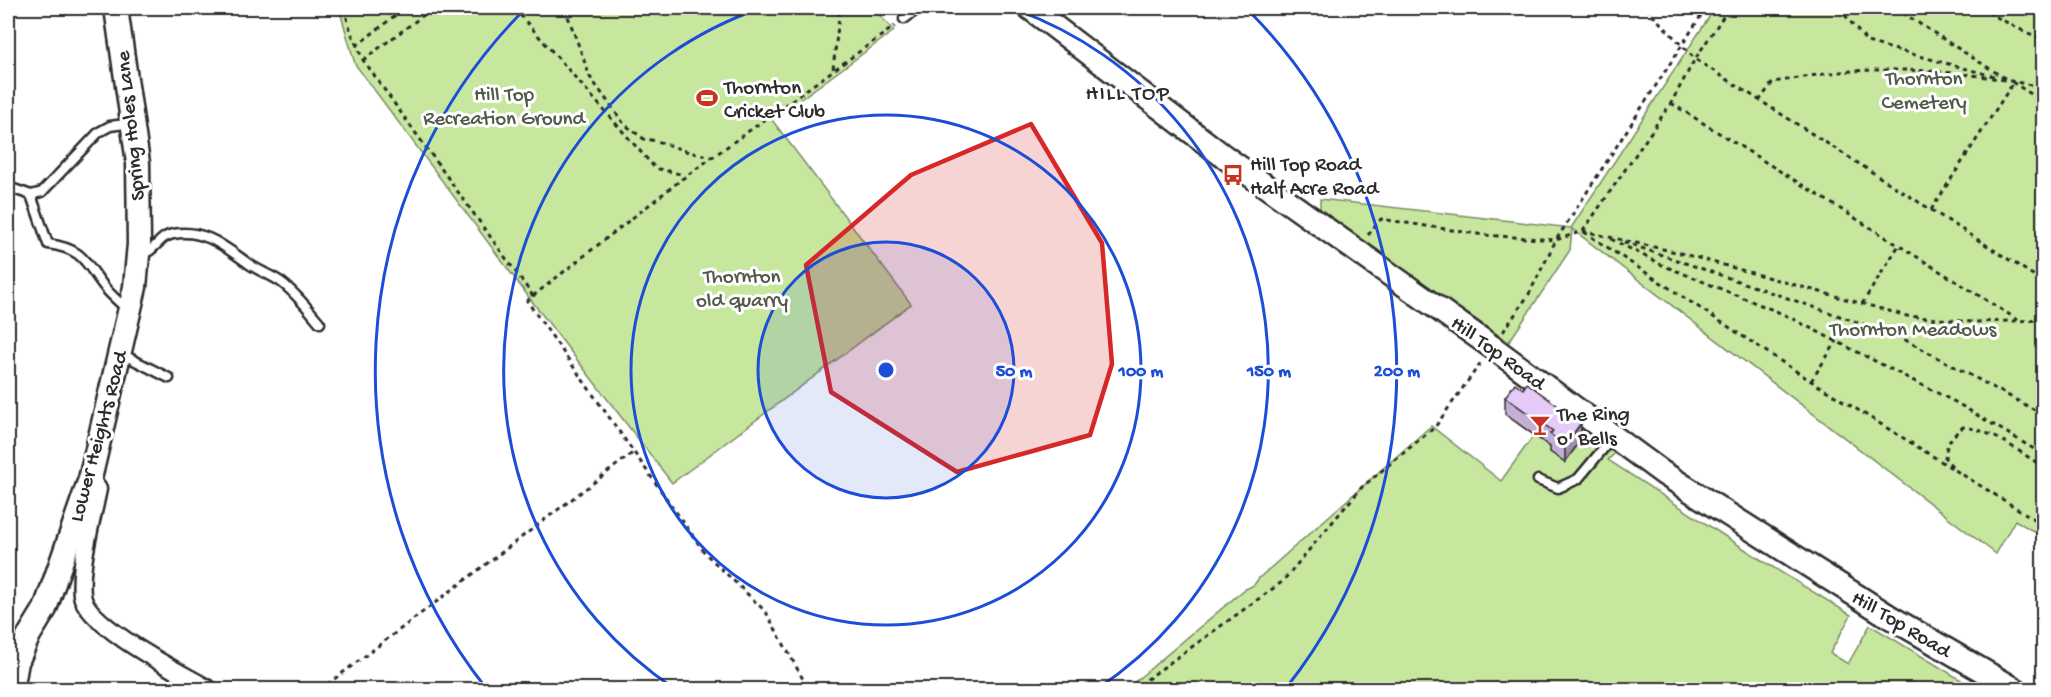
<svg xmlns="http://www.w3.org/2000/svg" width="2051" height="697" viewBox="0 0 2051 697" font-family="'Gochi Hand',sans-serif">
<style>
.green{fill:#c7e79f;stroke:#798965;stroke-width:1.5}
.lines{fill:none;stroke-linecap:round;stroke-linejoin:round}
.lane-casing{stroke:#2b2b2b;stroke-width:13}
.street-casing{stroke:#2b2b2b;stroke-width:21}
.secondary-casing{stroke:#2b2b2b;stroke-width:27}
.path{stroke:#2b2b2b;stroke-width:3;stroke-dasharray:4.5 4.5;stroke-linecap:butt}
.lane{stroke:#fff;stroke-width:8}
.street{stroke:#fff;stroke-width:16}
.secondary{stroke:#fff;stroke-width:22}
.wall{fill:#c4afd7;stroke:#2b2b2b;stroke-width:1.5}
.shaded-wall{fill:#a08eaf;stroke:#2b2b2b;stroke-width:1.5}
.building{fill:#e4cbfa;stroke:#2b2b2b;stroke-width:1.5}
.marked{fill:#d62828;fill-opacity:0.2;stroke:#d62828;stroke-width:4.5;stroke-linejoin:round}
.ring{fill:none;stroke:#1d4ed8;stroke-width:3}
.labels{text-anchor:middle;stroke-width:6;stroke-linejoin:round;paint-order:stroke}
.park-label{font-size:21px;fill:#525a48;stroke:#fff}
.poi-label{font-size:21px;fill:#2b2b2b;stroke:#fff;text-anchor:start}
.street-label{font-size:21px;fill:#2b2b2b;stroke:#fff}
.neighbourhood-label{font-size:22px;letter-spacing:1.5px;fill:#2b2b2b;stroke:#fff}
.centre{fill:#1d4ed8;stroke:#fff;stroke-width:3}
.ring-label{font-size:18px;text-anchor:middle;font-weight:bold;fill:#1d4ed8;stroke:#fff;stroke-width:6;stroke-linejoin:round;paint-order:stroke}
</style>
<rect width="100%" height="100%" fill="#fff"/>
<filter id="ink" filterUnits="userSpaceOnUse"><feTurbulence type="fractalNoise" baseFrequency=".0167" numOctaves="2"/><feDisplacementMap in="SourceGraphic" scale="12" xChannelSelector="R" yChannelSelector="G"/><feConvolveMatrix kernelMatrix="1 2 1 2 8 2 1 2 1" color-interpolation-filters="sRGB"/></filter>
<g filter="url(#ink)">
<!-- green -->
<g class="green">
<polygon points="339,8 873,8 894,31 772,120 911,304 672,483 534,304 355,64"/>
<polygon points="1715,8 2043,8 2043,537 2015,520 1996,554 1572,229 1570,250 1509,342 1320,213 1320,199 1571,228"/>
<polygon points="1532,389 1616,452 1608,460 1766,563 1851,615 1830,653 1848,664 1870,625 1976,689 1125,690 1244,590 1254,585 1259,578 1431,426 1501,481 1534,435 1505,414"/>
</g>
<g class="lines">
<defs>
<g id="lane">
<polyline points="904,19 919,8"/>
<polyline points="8,187 31,195 42,192 99,132 110,126 132,123"/>
<path d="M31,195l17,49c37,5 37,19 58,45 6,7 14,14 21,20"/>
<path d="M138,255c19,-3 19,-18 35,-21 31,-6 52,13 76,30 10,7 22,11 32,18 15,11 27,27 39,41"/>
<polyline points="120,353 169,378"/>
<polyline points="1538,480 1558,488 1578,479 1613,437"/>
</g>
<path id="street" d="M90,479l8,10c-6,31 -19,75 -16,106 4,31 101,79 128,95"/>
<g id="secondary">
<polyline points="1030,8 1222,155 1492,347 1663,473 1890,617 2016,690"/>
<polyline points="12,690 17,662 29,635 45,609 90,479 135,287 139,244 138,163 116,8"/>
</g>
</defs>
<!-- lane casing -->
<use href="#lane" class="lane-casing"/>
<!-- street casing -->
<use href="#street" class="street-casing"/>
<!-- secondary casing -->
<use href="#secondary" class="secondary-casing"/>
<!-- path -->
<g class="path">
<polyline points="344,8 351,32 363,60 533,296 527,301 705,553 766,612 809,690"/>
<polyline points="514,8 655,168 680,174 682,179"/>
<polyline points="565,8 590,77 624,124 644,139 657,141 689,152 712,157"/>
<polyline points="1646,8 1695,59 2044,282"/>
<polyline points="1839,8 1867,42 1997,77"/>
<polyline points="1895,8 2006,79"/>
<polyline points="1980,8 2017,28 2044,40"/>
<polyline points="356,46 405,8"/>
<polyline points="363,60 433,8"/>
<polyline points="833,69 840,8"/>
<polyline points="2012,82 2044,102"/>
<path d="M1759,101l14,-19c22,-3 45,-8 68,-10 65,-6 140,1 203,16"/>
<polyline points="1671,103 2018,320"/>
<polyline points="1931,210 2013,83"/>
<polyline points="1583,231 1671,103 1695,59 1729,8"/>
<polyline points="1584,232 1811,381 2044,525"/>
<polyline points="1368,235 1381,219 1484,235 1556,240 1583,231 1680,253 1907,316 1972,322 2044,320"/>
<polyline points="1611,239 1662,265 1783,314 1957,403 2044,455"/>
<polyline points="1624,242 1898,336 2044,415"/>
<polyline points="533,296 682,179 895,26"/>
<polyline points="1862,304 1899,245"/>
<polyline points="1503,332 1529,294 1556,240 1706,8"/>
<polyline points="1811,381 1837,341"/>
<path d="M1952,466l-7,-8c1,-15 7,-22 18,-31 30,3 56,25 81,40"/>
<polyline points="320,690 634,452"/>
<polyline points="1132,690 1282,582 1362,487 1435,427 1482,361"/>
</g>
<!-- lane -->
<use href="#lane" class="lane"/>
<!-- street -->
<use href="#street" class="street"/>
<!-- secondary -->
<use href="#secondary" class="secondary"/>
</g>
<!-- wall -->
<polygon class="wall" points="1523,389 1581,440 1565,462 1550,452 1550,447 1505,414 1505,397"/>
<!-- shaded-wall -->
<polygon class="shaded-wall" points="1581,423 1581,440 1565,462 1565,445"/>
<!-- building -->
<polygon class="building" points="1515,383 1523,389 1527,383 1581,423 1565,445 1550,434 1553,431 1505,397"/>
</g>
<!-- marked area -->
<path class="marked" d="M1031,124l71,119 10,121 -22,71 -133,37 -126,-80 -25,-127 105,-90z"/>
<!-- distance rings -->
<circle cx="886" cy="370" r="128" fill="#1d4ed8" fill-opacity=".12"/>
<g class="ring">
<circle cx="886" cy="370" r="128"/>
<circle cx="886" cy="370" r="255"/>
<path d="M675 689A383 383 0 0 1 761 8M1011 8A383 383 0 0 1 1097 689"/>
<path d="M486 688A511 511 0 0 1 525 9M1247 9A511 511 0 0 1 1286 688"/>
</g>
<!-- icons -->
<defs>
<symbol id="stadium-bare" viewBox="-9 -9 18 18"><path d="M0-5a6.5 5 0 1 0 0 10a6.5 5 0 1 0 0-10ZM-3.5-1.8h7v3.6h-7Z" fill="#c8321e" stroke="#fff" stroke-width="2.5" paint-order="stroke"/></symbol>
<symbol id="bus-bare" viewBox="-9 -9 18 18"><path d="M-5-6H5V4H4V6H2V4H-2V6H-4V4H-5ZM-3.5-4V0h7V-4ZM-3.5 1.2v1.5H-2V1.2ZM2 1.2v1.5H3.5V1.2Z" fill="#c8321e" stroke="#fff" stroke-width="2.5" paint-order="stroke"/></symbol>
<symbol id="bar-bare" viewBox="-9 -9 18 18"><path d="M-6-5H6L.8 .8V4.5H3.5V6h-7V4.5H-.8V.8Z" fill="#c8321e" stroke="#fff" stroke-width="2.5" paint-order="stroke"/></symbol>
</defs>
<g fill-rule="evenodd">
<use href="#stadium-bare" x="692" y="83" width="30" height="30"/>
<use href="#bus-bare" x="1218" y="160" width="30" height="30"/>
<use href="#bar-bare" x="1525" y="410" width="30" height="30"/>
</g>
<g class="labels">
<!-- park labels -->
<g class="park-label">
<text x="1924" y="84">Thornton<tspan x="1924" dy="24">Cemetery</tspan></text>
<text x="504" y="100">Hill Top<tspan x="504" dy="24">Recreation Ground</tspan></text>
<text x="742" y="282">Thornton<tspan x="742" dy="24">old quarry</tspan></text>
<text x="1913" y="335">Thornton Meadows</text>
</g>
<!-- poi labels -->
<g class="poi-label">
<text x="724" y="93">Thornton<tspan x="724" dy="24">Cricket Club</tspan></text>
<text x="1250" y="170">Hill Top Road<tspan x="1250" dy="24">Half Acre Road</tspan></text>
<text x="1557" y="420">The Ring<tspan x="1557" dy="24">o' Bells</tspan></text>
</g>
<!-- street labels -->
<g class="street-label">
<text transform="translate(129 126) rotate(-96)" y="7">Spring Holes Lane</text>
<text transform="translate(1499 352) rotate(36)" y="7">Hill Top Road</text>
<text transform="translate(97 436) rotate(-75)" y="7">Lower Heights Road</text>
<text transform="translate(1902 623) rotate(31)" y="7">Hill Top Road</text>
</g>
<!-- neighbourhood labels -->
<g class="neighbourhood-label">
<text x="1128" y="99">HILL TOP</text>
</g>
</g>
<circle cx="886" cy="370" r="9" class="centre"/>
<g class="ring-label">
<text x="1014" y="376">50 m</text>
<text x="1141" y="376">100 m</text>
<text x="1269" y="376">150 m</text>
<text x="1397" y="376">200 m</text>
</g>
<!-- margin -->
<rect width="2051" height="697" fill="none" stroke="#fff" stroke-width="30"/>
<rect x="15" y="15" width="2021" height="667" fill="none" stroke="#2b2b2b" stroke-width="2" filter="url(#ink)"/>
</svg>
